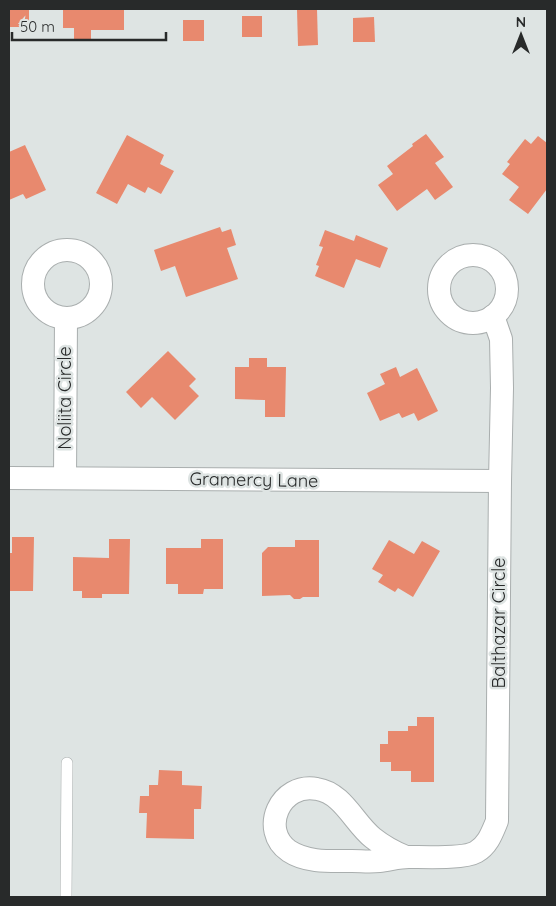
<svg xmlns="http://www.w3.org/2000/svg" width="556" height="906" viewBox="0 0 556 906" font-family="Quicksand,sans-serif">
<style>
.building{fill:#e8896e}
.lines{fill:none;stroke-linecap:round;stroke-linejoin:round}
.service-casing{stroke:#a9aeae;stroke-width:12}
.minor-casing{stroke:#a9aeae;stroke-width:24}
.service{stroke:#fff;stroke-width:11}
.minor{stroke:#fff;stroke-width:22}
.labels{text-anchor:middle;stroke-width:5;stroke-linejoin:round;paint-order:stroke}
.street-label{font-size:18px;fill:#282a2a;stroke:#dee4e3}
</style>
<rect width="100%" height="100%" fill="#dee4e3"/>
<!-- building -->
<g class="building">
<rect x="9" y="9" width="20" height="18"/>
<polygon points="63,9 124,10 124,30 91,30 91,41 74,41 74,28 63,28"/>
<polygon points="297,9 317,9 318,45 298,46"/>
<rect x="242" y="16" width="20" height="21"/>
<polygon points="374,17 375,42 353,42 353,18"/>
<rect x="183" y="20" width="21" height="21"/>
<polygon points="426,134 444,157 435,163 453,187 435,200 427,189 397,211 378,185 393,174 387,166 413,146 412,144"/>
<polygon points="127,135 164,155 160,164 174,171 161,194 148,187 145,193 128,184 117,204 96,193"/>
<polygon points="538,136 547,143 547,189 528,214 509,200 519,187 502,174 510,164 507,162 525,139 531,144"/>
<polygon points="25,145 46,190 26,199 23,194 9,200 9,152"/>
<polygon points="220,227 222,232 231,229 236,245 227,248 238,279 186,297 175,266 161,271 154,250"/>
<polygon points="325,230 354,241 356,235 388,248 380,268 356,259 344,288 315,276 319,266 316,265 323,247 319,246"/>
<polygon points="168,351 196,379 189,386 199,396 175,420 152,397 141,408 126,392"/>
<polygon points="249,358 267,358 267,367 286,367 285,417 265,417 265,400 235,399 235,367 249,367"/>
<polygon points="396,367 400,377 417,368 438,411 418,421 414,413 402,418 399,413 380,421 367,393 385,384 380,374"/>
<polygon points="12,537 34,537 33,591 9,591 9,553 12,553"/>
<polygon points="109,539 130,539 129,594 102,594 102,598 82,598 82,591 73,591 73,557 109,558"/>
<polygon points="201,539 223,539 223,589 204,589 203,594 178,594 178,584 166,584 166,548 201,548"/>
<polygon points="295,540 319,540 319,597 303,597 300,599 294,599 290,595 262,596 262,553 268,547 295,547"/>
<polygon points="389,540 414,554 422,541 440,551 413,597 398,588 395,592 378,582 383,575 372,569"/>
<polygon points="417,717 434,717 434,782 411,782 411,771 391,771 391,762 380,762 380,744 388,744 388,731 408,731 408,726 417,726"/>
<polygon points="159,770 182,771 182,785 202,786 201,809 194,809 194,839 146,838 147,813 139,813 140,796 149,796 149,785 158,785"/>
</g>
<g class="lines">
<defs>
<polyline id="service" points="66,897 67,763"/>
<g id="minor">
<circle cx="67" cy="284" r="34"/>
<circle cx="473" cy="289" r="34"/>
<polyline points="9,478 500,481"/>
<polyline points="65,478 66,318"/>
<path d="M406,857c-12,-5 -23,-11 -33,-19 -19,-15 -30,-45 -56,-49 -37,-7 -58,41 -28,62 18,12 43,10 63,10 9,0 18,1 27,0 10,-1 20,-4 30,-4 15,0 55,2 67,-5 12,-7 16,-19 21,-31l3,-340 2,-93 -1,-49 -8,-23"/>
</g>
</defs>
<!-- service casing -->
<use href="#service" class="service-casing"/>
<!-- minor casing -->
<use href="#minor" class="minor-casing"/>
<!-- service -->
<use href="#service" class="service"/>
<!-- minor -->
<use href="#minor" class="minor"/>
</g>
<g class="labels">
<!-- street labels -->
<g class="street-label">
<text transform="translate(65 398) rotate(-90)" y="6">Noliita Circle</text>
<text transform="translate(254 480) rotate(1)" y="6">Gramercy Lane</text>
<text transform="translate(499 623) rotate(-90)" y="6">Balthazar Circle</text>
</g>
</g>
<!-- border -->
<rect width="556" height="906" fill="none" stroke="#282a2a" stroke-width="20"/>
<!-- north arrow -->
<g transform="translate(521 35)" stroke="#dee4e3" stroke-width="4" paint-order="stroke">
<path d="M0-4L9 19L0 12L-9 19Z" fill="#282a2a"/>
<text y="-8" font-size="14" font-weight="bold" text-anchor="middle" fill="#282a2a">N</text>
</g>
<!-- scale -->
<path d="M12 32v8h154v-8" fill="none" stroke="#282a2a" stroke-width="2.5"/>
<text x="20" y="32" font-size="15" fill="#282a2a" stroke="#dee4e3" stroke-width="4" paint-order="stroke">50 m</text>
</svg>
